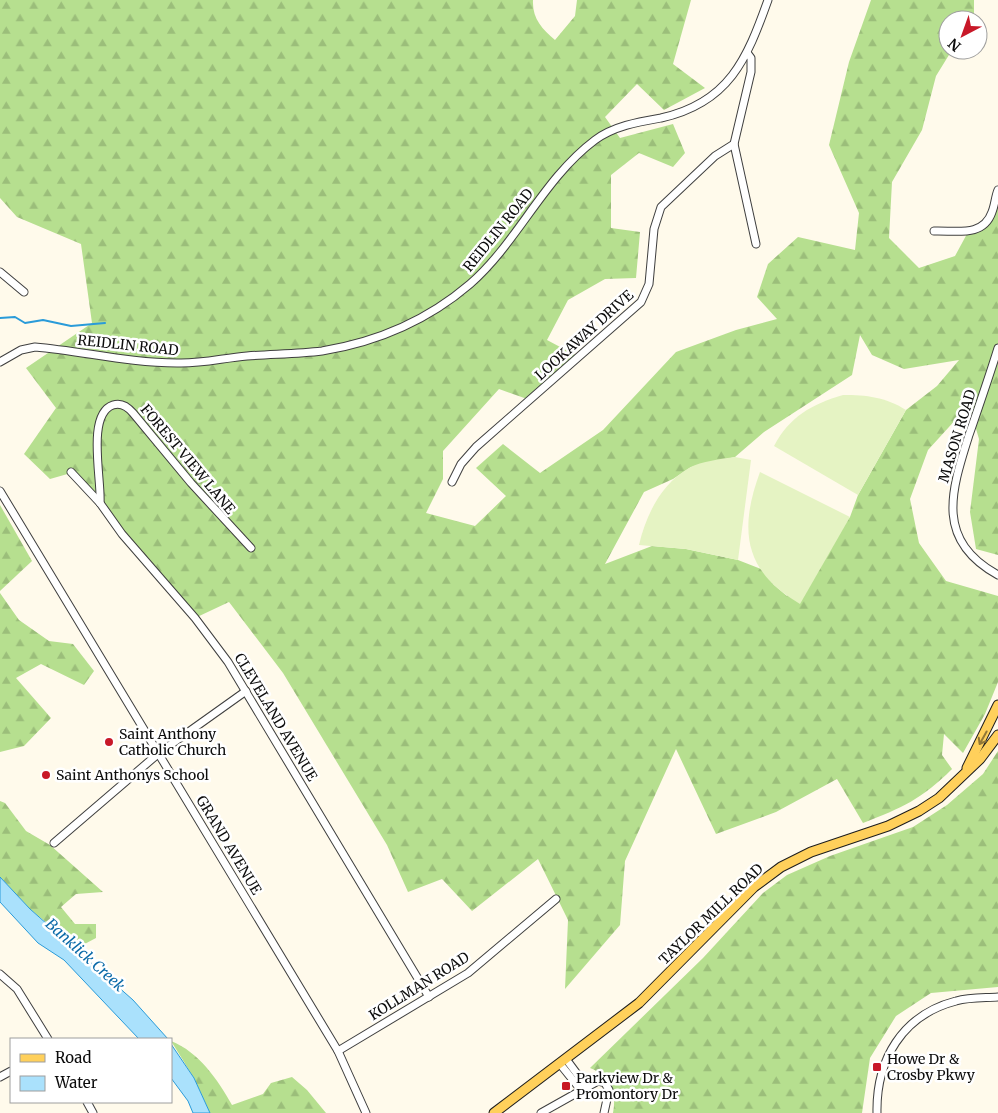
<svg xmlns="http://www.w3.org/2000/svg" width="998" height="1113" viewBox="0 0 998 1113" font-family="Merriweather,serif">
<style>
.forest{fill:url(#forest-firs);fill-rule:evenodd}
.pitch{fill:#e5f3c3}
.water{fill:#aae1fc;stroke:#2a9bd9}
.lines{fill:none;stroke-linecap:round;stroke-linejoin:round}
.stream{stroke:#2a9bd9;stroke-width:2}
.minor-casing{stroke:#3f3f3f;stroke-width:9}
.major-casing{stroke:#1d1d1d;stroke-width:11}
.minor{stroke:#fff;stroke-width:7}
.major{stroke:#ffd05b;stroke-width:9}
.oneway{stroke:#927837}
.poi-dot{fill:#c81828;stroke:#fff;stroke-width:2}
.labels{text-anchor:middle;stroke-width:5;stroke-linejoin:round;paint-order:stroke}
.street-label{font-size:14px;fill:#0c0c0c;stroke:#fff}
.poi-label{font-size:14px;fill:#0c0c0c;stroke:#fff;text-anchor:start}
.water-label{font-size:15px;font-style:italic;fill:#0b6aa8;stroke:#fff}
</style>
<defs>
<pattern id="forest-firs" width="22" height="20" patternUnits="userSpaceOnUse" patternTransform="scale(1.25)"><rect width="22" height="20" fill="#b6df8f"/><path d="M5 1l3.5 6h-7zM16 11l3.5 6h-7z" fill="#9bbe7a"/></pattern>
</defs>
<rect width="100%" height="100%" fill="#fffaeb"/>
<!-- forest -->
<g class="forest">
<path d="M0,0h533c-1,18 9,29 22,40l20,-24 2,-16h114l-18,64 32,24 -41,22 -27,-26 -32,33 15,21 53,-14 12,29 -12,14 -34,-14 -28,22v53l29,4 -4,46 -31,1 -37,21 -21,40 32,17 -49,43 -31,-11 -56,62v28l-17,34 49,13 31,-30 -30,-28 27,-24 37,29 63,-43 73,-78 60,-22 41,-11 -20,-22 11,-33 30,-27 57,13 4,-37 -30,-68 20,-83 22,-62h103v13l-4,7h-22v30h4l-16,26 -14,54 -30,52 -3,56 30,30 36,-12 13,-24 16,-7 14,-35v365l-22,-6 -6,-37 9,-73 -10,-34 -41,45 -18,49 9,44 27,38 52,15v86l-13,32 -22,39 -19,-19 -2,21 10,14c-30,30 -50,39 -89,54l-26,-44 -61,33 -60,22 -40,-85 -51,112 -5,64 -55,64 3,-69 -30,-61 -66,52 -30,-32 -34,13 -21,-47 -104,-172 -54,-71 -34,16 -124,-145 -21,6 -26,-25 32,-46 -30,-40 66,-45 -11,-79 -64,-27 -17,-19zM860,335l12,20 32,14 55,-9 -22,26 -31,24 -48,85 -8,22 -63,79 -13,-11 -13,-16 -23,-9 -52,-11 -34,-3 -47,18 39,-72 29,-13 18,-12 44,-10 29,-25 88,-57z"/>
<polygon points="0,505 32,561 0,591"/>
<polygon points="0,593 19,620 49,641 73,644 94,671 84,685 41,664 16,678 51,718 24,746 0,752"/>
<path d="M998,751v236l-67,6 -35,23 -26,42 -8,55h-249c4,-22 -2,-37 -23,-45l113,-110 60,-65 24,-18 43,-19 83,-29 34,-22 36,-31z"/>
<polygon points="0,801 5,803 26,831 50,845 103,892 76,894 61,907 75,924 96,924 96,938 77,948 30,909 0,877"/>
<path d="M171,1041c28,11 47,39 61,64l31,-11 8,-11 21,-6 15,13 19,23h-116l-16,-35z"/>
</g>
<!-- pitch -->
<g class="pitch">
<path d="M843,395c24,0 42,2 63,15l-48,85 -84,-49c15,-29 38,-42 69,-51z"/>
<path d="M735,457l16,3 -13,100 -52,-11 -47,-4c7,-30 22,-61 50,-77 13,-7 32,-9 46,-11z"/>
<path d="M760,472l90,45 -50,87c-57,-33 -61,-75 -40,-132z"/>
</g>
<!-- water -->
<g class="water">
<polygon points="0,877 30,909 133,1000 168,1039 139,1039 64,960 38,943 0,902"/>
<polygon points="171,1044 194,1078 210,1113 193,1113 188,1101 171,1078"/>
</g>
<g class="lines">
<!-- stream -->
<polyline class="stream" points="0,318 15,317 25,323 43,320 71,326 105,323"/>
<defs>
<g id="minor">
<polyline points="748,54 751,58 751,72 734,144 756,244"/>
<path d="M934,231c21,-1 49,7 58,-19 3,-7 3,-15 6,-22"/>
<polyline points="0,272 24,292"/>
<path d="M998,348c-9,29 -19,58 -29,87 -18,57 -34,105 29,140"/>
<path d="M0,362l21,-12 14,-3c47,4 94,16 142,16 24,1 46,-5 70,-7 25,-2 51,-2 75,-5 55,-9 106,-31 148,-67 48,-42 73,-105 125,-144 19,-14 43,-18 66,-22 68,-15 86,-59 107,-118"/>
<polyline points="71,472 100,503 122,534 195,618 228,662 429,997"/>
<polyline points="452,482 461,464 476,447 641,302 649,284 654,229 661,207 715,156 734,144"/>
<polyline points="0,491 338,1051 366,1113"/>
<path d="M100,503c2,-22 -14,-89 13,-98 9,-3 15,2 20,8l58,70 60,65"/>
<polyline points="54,843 159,753 246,691"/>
<polyline points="0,974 17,989 48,1039"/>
<polyline points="338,1051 468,973 556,899"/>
<polyline points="566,1059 586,1086"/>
<polyline points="560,1064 581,1090"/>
<polyline points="0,1077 11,1071"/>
<polyline points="87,1102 93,1113"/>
<polyline points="541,1113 598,1081 605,1083 609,1090 604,1113"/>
<path d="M877,1113c-1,-53 25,-98 79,-112 14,-4 28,-3 42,-4"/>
</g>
<g id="major">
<polyline points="967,768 998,705"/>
<polyline points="494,1113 639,1003 754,887 781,867 811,852 888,826 919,811 939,798 980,759 998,735"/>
</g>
</defs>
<!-- minor casing -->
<use href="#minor" class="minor-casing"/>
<!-- major casing -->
<use href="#major" class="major-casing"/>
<!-- minor -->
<use href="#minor" class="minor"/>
<!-- major -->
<use href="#major" class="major"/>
</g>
<!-- one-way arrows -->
<defs><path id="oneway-shaft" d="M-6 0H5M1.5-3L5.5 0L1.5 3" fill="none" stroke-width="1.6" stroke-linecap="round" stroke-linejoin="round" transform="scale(1.25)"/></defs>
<use class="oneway" href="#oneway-shaft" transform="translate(983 738) rotate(119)"/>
<!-- markers -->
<g class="poi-dot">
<circle cx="109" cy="742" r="5"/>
<circle cx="46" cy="775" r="5"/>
<rect x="872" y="1062" width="10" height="10" rx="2.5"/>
<rect x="561" y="1081" width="10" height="10" rx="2.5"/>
</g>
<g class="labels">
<!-- street labels -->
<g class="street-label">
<text transform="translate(498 230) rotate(-51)" y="5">REIDLIN ROAD</text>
<text transform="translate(584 335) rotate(-42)" y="5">LOOKAWAY DRIVE</text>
<text transform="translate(128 345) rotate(6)" y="5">REIDLIN ROAD</text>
<text transform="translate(957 436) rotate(-73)" y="5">MASON ROAD</text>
<text transform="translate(188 459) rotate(50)" y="5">FOREST VIEW LANE</text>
<text transform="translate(276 717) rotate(59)" y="5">CLEVELAND AVENUE</text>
<text transform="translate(229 845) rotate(59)" y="5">GRAND AVENUE</text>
<text transform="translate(711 914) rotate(-44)" y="5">TAYLOR MILL ROAD</text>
<text transform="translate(419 986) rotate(-32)" y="5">KOLLMAN ROAD</text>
</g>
<!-- poi labels -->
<g class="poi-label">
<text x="119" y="739">Saint Anthony<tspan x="119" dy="16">Catholic Church</tspan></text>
<text x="56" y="780">Saint Anthonys School</text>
<text x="887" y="1064">Howe Dr &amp;<tspan x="887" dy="16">Crosby Pkwy</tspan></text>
<text x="576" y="1083">Parkview Dr &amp;<tspan x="576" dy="16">Promontory Dr</tspan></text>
</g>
<!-- water labels -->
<g class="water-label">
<text transform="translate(85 955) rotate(42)" y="5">Banklick Creek</text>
</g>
</g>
<!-- legend -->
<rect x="10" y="1038" width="162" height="65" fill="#ffffff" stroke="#9e9e9e"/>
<rect x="20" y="1054" width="25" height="8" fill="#ffd05b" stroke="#9e9e9e"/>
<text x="55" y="1063" font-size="15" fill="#0c0c0c">Road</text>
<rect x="20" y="1076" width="25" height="15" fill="#aae1fc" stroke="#9e9e9e"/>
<text x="55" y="1088" font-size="15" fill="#0c0c0c">Water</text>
<!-- north arrow -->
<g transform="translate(963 35) rotate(221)"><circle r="24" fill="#ffffff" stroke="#9e9e9e"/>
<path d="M0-4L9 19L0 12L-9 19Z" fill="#c81828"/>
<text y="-8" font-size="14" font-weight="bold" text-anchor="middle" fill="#0c0c0c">N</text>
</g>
</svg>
